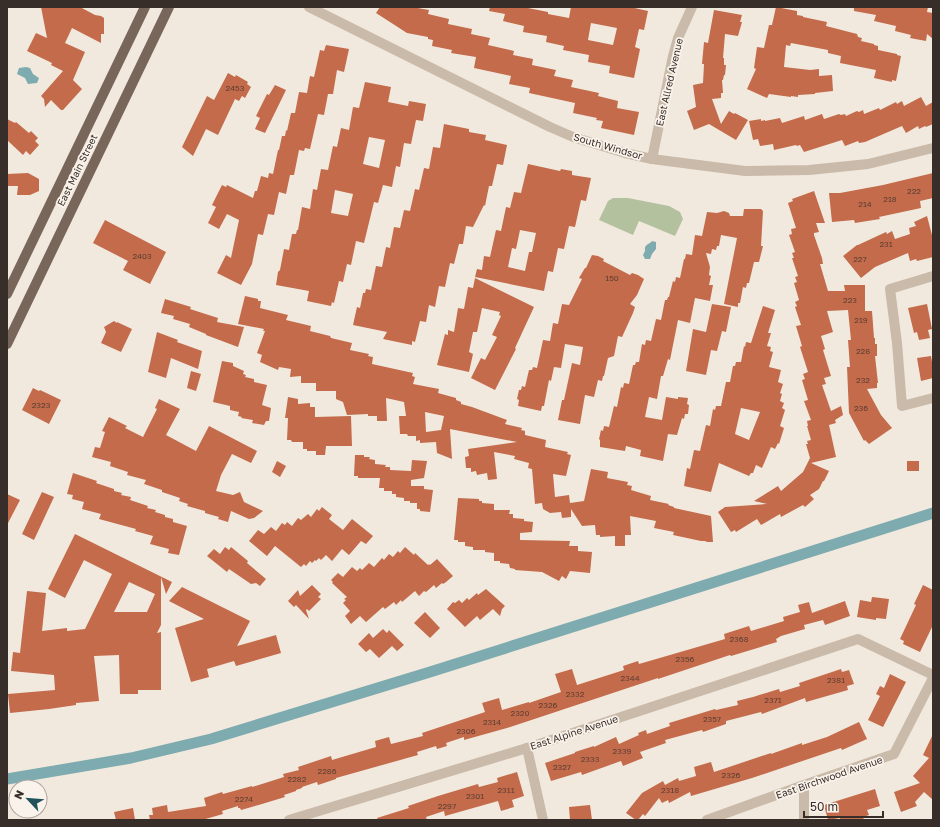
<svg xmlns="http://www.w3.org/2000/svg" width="940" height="827" viewBox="0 0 940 827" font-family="'Golos Text',sans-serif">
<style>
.green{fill:#b4c19e}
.water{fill:#7eabaf}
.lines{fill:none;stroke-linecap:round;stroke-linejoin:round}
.canal{stroke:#7eabaf;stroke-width:11}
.building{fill:#c36b4b;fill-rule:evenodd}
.minor{stroke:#cabaaa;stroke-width:10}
.major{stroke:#79665b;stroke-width:10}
.labels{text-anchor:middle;stroke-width:3.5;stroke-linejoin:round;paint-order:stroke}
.number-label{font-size:8px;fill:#5b3d32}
.street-label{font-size:10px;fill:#382e29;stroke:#faf3eb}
</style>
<rect width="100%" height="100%" fill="#f2e9de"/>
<!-- green -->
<polygon class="green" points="613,198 628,198 669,206 680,212 683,219 675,236 639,221 633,235 599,220 608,201"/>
<!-- water -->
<g class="water">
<polygon points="26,67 30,68 33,74 39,78 37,83 28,84 25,78 17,74 19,68"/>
<path d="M652,241l4,1v7l-4,5 -2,5h-5l-2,-4 2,-4c-1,-7 4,-6 7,-10z"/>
</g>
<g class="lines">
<!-- canal -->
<polyline class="canal" points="7,779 131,758 211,739 430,672 933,513"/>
</g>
<!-- building -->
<g class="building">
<polygon points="41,7 80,7 95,15 101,16 104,18 104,34 101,34 101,43 72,28 65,43 85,52 73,80 82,89 63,110 61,110 51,100 45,107 44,99 41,96 63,71 51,65 52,63 27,51 36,33 47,38"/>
<polygon points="380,7 412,7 429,10 428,14 449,19 448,24 472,29 471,34 490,38 488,45 514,51 513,55 533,59 532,65 556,70 554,76 573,80 571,87 599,93 598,96 618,101 617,108 639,112 634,135 601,128 603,121 596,120 597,118 573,113 575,103 529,93 530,88 509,84 511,76 474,68 476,57 451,53 452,50 432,46 433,40 428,39 428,37 407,33 376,13"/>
<path d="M490,7h33l25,5v2l21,4 2,-11h59l18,4 -4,19 -5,-1 -4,18 5,2 -6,29 -25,-5 1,-7 -22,-4 1,-7 -26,-5 1,-4 -18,-4 1,-6 -24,-4 1,-6 -21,-5 2,-7 -16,-3zM591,23l26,5 -4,17 -25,-5z"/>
<polygon points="776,7 797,11 797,15 803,16 803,17 827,22 826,26 857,34 858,37 862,38 861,41 874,44 874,45 878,46 878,50 897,54 897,55 901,56 896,81 892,80 892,82 874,78 876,70 840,63 841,56 828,53 828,50 791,43 790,46 786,45 784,67 810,70 819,69 819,76 832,75 833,91 815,93 815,94 798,95 798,97 791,96 791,97 769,94 767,98 747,89 756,69 754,68 757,47 764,48 769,25 772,25"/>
<polygon points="854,7 928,7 927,12 933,13 933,39 927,34 926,41 910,38 911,35 895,31 896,26 874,21 876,15 854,11"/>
<polygon points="714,10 742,15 740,22 742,22 738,36 725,34 723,58 724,58 724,65 726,65 725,75 724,75 723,80 722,80 723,93 721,93 721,98 712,99 721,124 729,111 734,114 735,113 748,120 736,140 709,124 694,130 687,111 696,107 693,85 703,83 704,64 702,64 704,42 708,43"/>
<polygon points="326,45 349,49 344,72 337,70 333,94 328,94 324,115 318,114 310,149 305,148 304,151 299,150 294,175 290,175 286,194 279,192 274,215 268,214 263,235 258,234 252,264 241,285 217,273 226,255 231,258 239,220 227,214 219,229 208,223 216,207 212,205 222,185 226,187 227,185 253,198 255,191 257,191 261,176 268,178 269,173 273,174 278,150 279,150 282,136 285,136 286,130 287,131 291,113 295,113 299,92 307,93 310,76 314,77 320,50 324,51"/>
<polygon points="228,73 235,77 236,75 248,82 247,84 251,87 245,98 242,96 239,101 235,99 218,135 206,129 193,156 182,147 207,96 214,100"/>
<path d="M365,82l26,5 -3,15 20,4 1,-5 17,3 -3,17 -7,-1 -5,24 -7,-1 -4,24 -4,-1 -4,21 -9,-2 -5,18 -4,-1 -10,41 -8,-2 -5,24 -4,-1 -4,18 -4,-1 -5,22 -2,-1 -1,4 -24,-5 2,-10 -33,-6 2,-13 2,-2 4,-21 5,1 3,-16h4l1,-4h1l4,-23 8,2 3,-20 4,1 4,-21 7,1 5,-24 4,1 4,-19 8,2 4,-23 6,1zM369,137l16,3 -6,28 -16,-4zM335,190l18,4 -5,22 -17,-3z"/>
<polygon points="275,85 286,90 265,133 255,129 260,118 256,116 267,94 269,95"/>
<polygon points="921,97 926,106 933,102 933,124 926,127 925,126 919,129 918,126 906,133 902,126 865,142 859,143 858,141 845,146 842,140 804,152 800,145 797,146 796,145 774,150 773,144 760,146 758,139 753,140 749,121 761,119 761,121 765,120 765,121 780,118 782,123 804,116 805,120 822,114 824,119 839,114 841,115 845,114 846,116 857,111 859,112 863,110 864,114 879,108 880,110 896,102 897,104 902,101 904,106"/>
<polygon points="7,119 15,123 16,122 29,133 31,131 38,138 35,141 39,145 30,155 26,151 23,155 7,140"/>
<polygon points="444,124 469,129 469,132 486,135 485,140 507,145 503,165 497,164 492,186 489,186 485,206 484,205 473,227 466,226 463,244 459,244 454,264 450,263 445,287 439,286 435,307 429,305 426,322 420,321 415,342 412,341 412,345 383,339 387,332 353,325 357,307 360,308 363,293 365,293 366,289 371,290 376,266 382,267 386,247 390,248 394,227 400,228 404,210 410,211 415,189 419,190 424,168 429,169 433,147 440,148"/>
<path d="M528,164l32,7 1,-2 11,2v4l19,3 -5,23 -5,-1 -6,27 -6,-1 -5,23 -6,-1 -5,24 -5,-1 -4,20 -69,-14 2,-8 5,1 2,-14 6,1 6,-27 5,1 5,-24 4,1 4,-16 7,1zM520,230l16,3 -4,19h-3l-4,19 -17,-4 4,-19 4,1z"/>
<polygon points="28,173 39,179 39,191 30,195 17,195 18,186 7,186 7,174"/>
<polygon points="933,173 933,198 920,201 921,208 879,217 880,219 855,223 854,220 832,222 829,193 840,193 883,185"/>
<polygon points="814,191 825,223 816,223 819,232 814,233 814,235 822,258 823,264 820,264 828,291 845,291 844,285 865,285 865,311 872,311 874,338 875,338 875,344 877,344 877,356 875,356 878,383 877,383 877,388 867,389 881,415 892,428 869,444 865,440 864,441 849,413 847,367 850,367 848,340 851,340 848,310 827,311 833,332 821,336 825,349 823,350 831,376 824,378 826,384 822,385 831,411 841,406 843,415 835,420 836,423 829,425 836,457 811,463 829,471 824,481 823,481 819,489 810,495 814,499 805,507 803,505 781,517 780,514 761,525 757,519 736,532 735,530 731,532 718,512 725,507 767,504 754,501 778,486 781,491 803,472 810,458 806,444 808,444 807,441 811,440 807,426 808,426 807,421 811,420 804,401 808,400 802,380 805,379 803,374 808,372 800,347 802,346 796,326 801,325 795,307 797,306 795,302 799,300 794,283 797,282 795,277 798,276 792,258 794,258 792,253 795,252 789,235 792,234 791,229 796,228 788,203 793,201 792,199"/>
<polygon points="744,209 761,209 763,211 761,246 763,246 759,262 754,262 749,283 747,283 746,288 743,287 740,303 738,303 738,307 724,304 737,238 721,235 719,246 717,246 716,250 712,249 711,254 706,253 710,267 709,275 711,276 709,285 713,285 710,301 695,298 690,323 678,320 670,360 668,359 663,376 661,376 657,399 649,397 645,417 662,420 666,397 678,399 678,397 688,398 687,404 689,405 688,414 685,414 684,419 682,418 677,435 668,434 663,461 640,456 641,450 626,446 625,451 600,447 600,440 599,439 601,430 603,431 604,426 609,427 614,406 617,407 621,387 623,388 624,383 629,384 633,365 635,365 636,362 639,362 642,344 645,345 646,340 651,341 656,319 661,320 665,300 667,300 668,297 669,297 673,281 675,282 676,277 680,278 684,259 685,259 686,254 692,255 695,235 702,236 707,212 717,213 724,211 729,213 730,216 743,216"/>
<polygon points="927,216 933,239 933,257 917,261 916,259 910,261 908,253 875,267 861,278 843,256 857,245 858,245 886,232 887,234 892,231 895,239 910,234 909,228 916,226 914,222"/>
<polygon points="105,220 166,252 150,284 123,270 128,261 93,243"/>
<polygon points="592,255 598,256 604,259 603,261 630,275 632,273 638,275 644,279 637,295 630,304 635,307 633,313 622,337 618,336 614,356 608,358 604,376 603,376 602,381 598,380 594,397 585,395 580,424 558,420 562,400 564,400 572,363 580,365 583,347 565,344 561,368 554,367 551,381 549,380 544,406 542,406 541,411 518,406 519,400 517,399 519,390 521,390 522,386 525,387 529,370 532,370 533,367 537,368 543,340 550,341 553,323 558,324 562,304 569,305 582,279 579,278 585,268 586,268"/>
<polygon points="475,278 534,307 515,348 516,349 495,390 471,378 481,358 485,360 497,337 492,335 501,316 499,315 500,312 482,308 477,332 473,332 469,352 473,354 469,372 437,365 445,334 448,335 448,330 454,332 458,308 464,309 468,287 473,288"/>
<path d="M245,296l13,3v2h3l-1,7 28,7 -2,5 25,6 -1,5 20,5 1,2 21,5 -2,7 19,4 -1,2 5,1 -1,7 41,9 -1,3 3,1 -2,7 26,5 -1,4 18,5v2l5,2v2l11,3 35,13 -2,4 17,4 -1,2 4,1v4l21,5 -1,7 23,5 -1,2 4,1 -5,21 -13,-2 2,23 14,-2 1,8 14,-2 7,-32 17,3 -1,6 21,4 -1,3 5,1 -1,4 20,6 -1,4 19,4 -1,1 6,2v1l37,8 2,26h-6l-2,-1h-4l-28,-6 1,-3 -20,-4 2,-7 -26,-5 1,19h-6v11h-10v-10l-15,1v-2h-4l-1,-10 -13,1 -11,-17v8l-9,1 -1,-6 -11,1 -7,-4 -1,-6 -7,1 -3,-35 -4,-1 1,-5 -15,-4 1,-3 -21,-4 3,27 -9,1 -1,-7 -10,2 -1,-4 -5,1v-4h-5l-1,-11 4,-1 -1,-7 49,-7 -67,-13 2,30 -15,-6 -1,-11 -16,1v-3l-4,1v-5h-8l-1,-2h-7l-1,-18h7l-2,-14 -18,-4 1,23h-10v-5h-9v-2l-21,1 -4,-13 -7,-3v-8h-20v-8h-15v-7l-11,1 1,-8 -12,-2 -1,3 -18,-8 2,-7 -5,-2 8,-22h-2l1,-2 -26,-5zM425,412l19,4 -3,14 -15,2z"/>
<polygon points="165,299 191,307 190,309 218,318 217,322 244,327 238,347 206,335 206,334 189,327 190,324 173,319 174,316 161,313"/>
<polygon points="712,304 731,307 726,332 722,331 717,351 711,350 706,375 686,371 693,329 706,332"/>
<polygon points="927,304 932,329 928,330 930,338 919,340 917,332 914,333 908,308"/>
<path d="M763,306l12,4 -7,23h3l-4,13 4,1 -1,4 3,1 -4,15 12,3 -3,12 5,2 -3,9 2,1 -2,7 4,2 -2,5 3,2 -5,16 4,2 -5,16 -1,-1 -3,6 -4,-2 -9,21 -6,-3 -3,8h-2l-2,3 -30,-13 -8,29 -27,-6 3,-18 3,1 4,-19 6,1 6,-26 4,1 3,-17 2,1 1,-4h5l5,-24h4l3,-16h2l1,-4h5l3,-16 1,1 1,-5 5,1zM741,408l19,4 -11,28 -14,-6z"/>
<polygon points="114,321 117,323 117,322 132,329 121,352 101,343 106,332 104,327"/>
<polygon points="157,332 178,340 177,342 202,351 198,369 171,358 166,378 148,372"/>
<polygon points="931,356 933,368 933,378 921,381 917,358"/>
<polygon points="222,361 233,363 233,366 244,371 243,374 246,375 245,377 254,379 254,382 267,385 262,405 271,408 269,421 266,421 264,425 252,423 253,420 241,418 242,417 238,416 239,412 230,410 230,406 213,402"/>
<polygon points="191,371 201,374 196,391 187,388"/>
<polygon points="33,388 39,391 40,390 61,400 49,424 22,410"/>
<polygon points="288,397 298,399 298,404 310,403 310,407 315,407 315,417 351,416 352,446 326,446 325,455 316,455 316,451 307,451 307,449 303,449 303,442 292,442 291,440 287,440 288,418 285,418"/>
<polygon points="159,399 180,409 166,435 196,451 209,426 257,451 251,463 232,454 221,475 216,491 233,495 240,492 244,502 263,511 254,518 249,519 231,511 228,522 218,519 219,517 205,513 205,511 187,506 188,504 179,501 180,498 162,492 162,490 144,484 146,480 127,475 128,472 110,466 111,462 92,457 95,447 100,448 105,432 102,431 109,417 127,426 125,428 143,437 157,409 155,408"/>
<polygon points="355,455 364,455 364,457 370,457 369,459 375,460 375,464 386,465 385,467 390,467 390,470 411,471 412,460 427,461 424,478 411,480 411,486 424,486 424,489 433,490 430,512 420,511 420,509 417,509 417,503 410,503 410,501 404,501 404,498 396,497 396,494 392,494 392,491 384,491 384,488 379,488 380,478 358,478 358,476 354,476"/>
<polygon points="277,461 286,466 280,477 272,472"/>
<rect x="907" y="461" width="12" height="10"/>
<polygon points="73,473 97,481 96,483 114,489 114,491 122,493 121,495 131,497 130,500 148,506 147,508 156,510 155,512 165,515 165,517 173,519 173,522 187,526 179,555 168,553 169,549 150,544 153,536 135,531 136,529 99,519 101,514 82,509 84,502 72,499 73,495 67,494"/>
<polygon points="42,492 54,497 34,540 22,534"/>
<polygon points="7,494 20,500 7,525"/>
<polygon points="458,498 479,499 479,501 482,501 482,503 494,504 494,510 510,510 509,514 513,514 513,518 524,519 524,521 533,522 532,532 520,533 520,540 570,541 569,546 578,546 578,551 592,552 590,573 570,571 566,579 562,576 559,581 542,572 515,570 515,569 510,568 509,564 500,563 500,561 494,561 494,553 485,552 485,550 473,550 473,547 465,546 465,542 458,542 458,540 454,540"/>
<polygon points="322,507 332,515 329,519 343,530 352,519 373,536 366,544 361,541 349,555 342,549 332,561 326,555 321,560 319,558 316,561 315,560 312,563 310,561 306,566 304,564 301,567 275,546 267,556 249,541 258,530 264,534 271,527 276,531 282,523 285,525 287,522 292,526 298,518 301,520 308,514 311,517 317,509 319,511"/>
<path d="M75,534l97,48 -6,12 -5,-17v48l-4,8 4,-1v58h-23v4h-18l-1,-39 -25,1 5,45 -23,2v2l-27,4 -39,4 -2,-19 47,-4 -1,-15 -43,-4 2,-19 7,1 7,-62 19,2 -4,38 25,-3v3l18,-2 27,-55 -28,-14 -19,38 -17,-9zM129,582l26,12 -8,18h-33z"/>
<polygon points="225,547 229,550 231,547 248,561 247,563 266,579 260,586 256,583 251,584 229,569 227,572 207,556 214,549 220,554"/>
<polygon points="405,547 414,555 415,553 428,565 429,564 430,565 437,559 453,576 446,582 443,584 442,583 436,588 434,585 426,592 424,591 419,596 415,591 402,602 401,600 396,605 394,602 385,609 383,607 366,622 360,616 351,624 345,616 350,611 343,603 346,600 344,599 347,597 332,583 333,582 331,580 338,573 343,577 352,567 357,571 360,568 362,570 369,563 374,567 382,558 384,560 389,554 393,557 398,551 400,553"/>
<polygon points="312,585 321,594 318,597 321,599 309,611 307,609 306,610 309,619 296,605 294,607 288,601 298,590 300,596"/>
<polygon points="923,585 933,590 933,625 920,652 903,644 904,641 900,639 916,605 914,604"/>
<polygon points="182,587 250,621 237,646 276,635 281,653 236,666 234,661 207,669 209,677 191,682 175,628 204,619 169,601"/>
<polygon points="486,589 505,606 502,609 500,616 493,609 480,620 477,616 465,627 447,609 453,602 455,603 459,600 462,603 467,598 469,600 477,593 478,595"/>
<polygon points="872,597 889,599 886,619 876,618 876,620 857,617 860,600 871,602"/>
<polygon points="845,601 850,616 825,625 823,620 804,625 805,629 781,636 776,639 777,642 731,656 730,655 658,679 658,678 507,728 464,740 464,737 446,743 447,746 437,749 436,746 417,752 418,755 336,778 336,779 318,785 317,782 302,787 302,788 296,790 296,791 284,795 285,797 262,804 241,810 240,808 238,808 238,806 222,811 223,814 202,820 150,820 149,815 153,815 152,808 167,805 168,812 206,806 204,798 222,792 223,794 252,786 252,787 284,777 283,774 299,770 298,767 331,756 332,760 376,747 375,741 389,737 391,744 423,736 422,733 485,712 482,703 499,698 502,710 529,702 529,703 561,692 555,674 572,669 577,685 624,670 623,666 638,661 639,664 725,639 724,634 749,626 751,631 784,621 783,617 800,612 798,605 809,602 812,613"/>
<polygon points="425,612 440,628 430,638 414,623"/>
<polygon points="383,629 387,633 389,630 404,645 397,651 392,646 379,658 370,649 366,652 358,644 369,633 373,638"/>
<polygon points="841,669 842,672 849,670 854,684 847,686 848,690 806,702 805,698 762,714 761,712 726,721 726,724 703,732 702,730 665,740 666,743 640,752 643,758 623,766 621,761 582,775 581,772 551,781 545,763 575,753 575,752 594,746 594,747 616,737 619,744 639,735 638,733 646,730 647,734 670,726 669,723 715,709 716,710 738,705 737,701 753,697 779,689 780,692 800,686 799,683"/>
<polygon points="890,674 906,682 883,727 868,720 880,696 876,694 880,686 884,688"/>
<polygon points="859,722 867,739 842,750 841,748 752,778 691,796 690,792 669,803 668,800 662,803 659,798 645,816 643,814 638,820 636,820 626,813 642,793 663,781 665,785 678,778 679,781 696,776 694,767 711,762 714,772 771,753 771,754 802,743 802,745 827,737"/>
<polygon points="933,734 933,800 924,792 915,802 917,806 901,812 894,792 920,783 913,776 929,758 923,755"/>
<polygon points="517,772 524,796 512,800 514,807 501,811 498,801 445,816 444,811 426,817 427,820 378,820 377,818 409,808 408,806 438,796 478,784 479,787 498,782 497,778"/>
<polygon points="875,789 880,806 867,810 869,815 863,817 864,820 840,820 840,818 828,820 824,805"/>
<polygon points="590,805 592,820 570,820 569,807"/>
<polygon points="133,808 135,820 116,820 114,812"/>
</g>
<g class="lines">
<!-- minor -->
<g class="minor">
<polyline points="309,7 550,127 573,137 625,153 652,159 745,171 809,170 868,164 933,148"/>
<polyline points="652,159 673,56 678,38 692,7"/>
<polyline points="933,276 890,289 897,343 902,406 933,398"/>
<polyline points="527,748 543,820"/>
<polyline points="289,820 527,748 858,639 933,675"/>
<polyline points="707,820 804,785 894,754 933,678"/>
<polyline points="804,820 804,785"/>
</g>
<!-- major -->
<g class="major">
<polyline points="7,294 145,7"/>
<polyline points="7,344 169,7"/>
</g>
</g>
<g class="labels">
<!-- number labels -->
<g class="number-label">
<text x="235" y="91">2453</text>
<text x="914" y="194">222</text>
<text x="890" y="202">218</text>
<text x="865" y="207">214</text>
<text x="886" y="247">231</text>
<text x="142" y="259">2403</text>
<text x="860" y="262">227</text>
<text x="612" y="281">150</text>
<text x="850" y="303">223</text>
<text x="861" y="323">219</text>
<text x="863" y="354">228</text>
<text x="863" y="383">232</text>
<text x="41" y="408">2323</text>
<text x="861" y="411">236</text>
<text x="739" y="642">2368</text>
<text x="685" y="662">2356</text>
<text x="630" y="681">2344</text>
<text x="836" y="683">2381</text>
<text x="575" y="697">2332</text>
<text x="773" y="703">2371</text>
<text x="548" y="708">2326</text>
<text x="520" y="716">2320</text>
<text x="712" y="722">2357</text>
<text x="492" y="725">2314</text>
<text x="466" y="734">2306</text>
<text x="622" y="754">2339</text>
<text x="590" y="762">2333</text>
<text x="562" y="770">2327</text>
<text x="327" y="774">2286</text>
<text x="731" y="778">2326</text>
<text x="297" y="782">2282</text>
<text x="506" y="793">2311</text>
<text x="670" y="793">2318</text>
<text x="475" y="799">2301</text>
<text x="244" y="802">2274</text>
<text x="447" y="809">2297</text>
</g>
<!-- street labels -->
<g class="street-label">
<text transform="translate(669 82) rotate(-77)" y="4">East Allred Avenue</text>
<text transform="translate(608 146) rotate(16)" y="4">South Windsor</text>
<text transform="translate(77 170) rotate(-64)" y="4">East Main Street</text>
<text transform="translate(574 732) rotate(-18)" y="4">East Alpine Avenue</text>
<text transform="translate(829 777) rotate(-19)" y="4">East Birchwood Avenue</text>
</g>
</g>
<!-- border -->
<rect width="940" height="827" fill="none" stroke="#382e29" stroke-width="16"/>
<!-- north arrow -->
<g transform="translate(28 799) rotate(296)"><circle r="19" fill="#faf3eb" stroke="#aca49d"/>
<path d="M0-3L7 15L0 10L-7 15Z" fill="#205359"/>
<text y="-6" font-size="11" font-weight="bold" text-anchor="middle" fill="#382e29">N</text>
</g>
<!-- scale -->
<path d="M804 811v6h79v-6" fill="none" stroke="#382e29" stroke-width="2"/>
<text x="810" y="811" font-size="12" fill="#382e29" stroke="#faf3eb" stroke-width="3" paint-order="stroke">50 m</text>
</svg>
